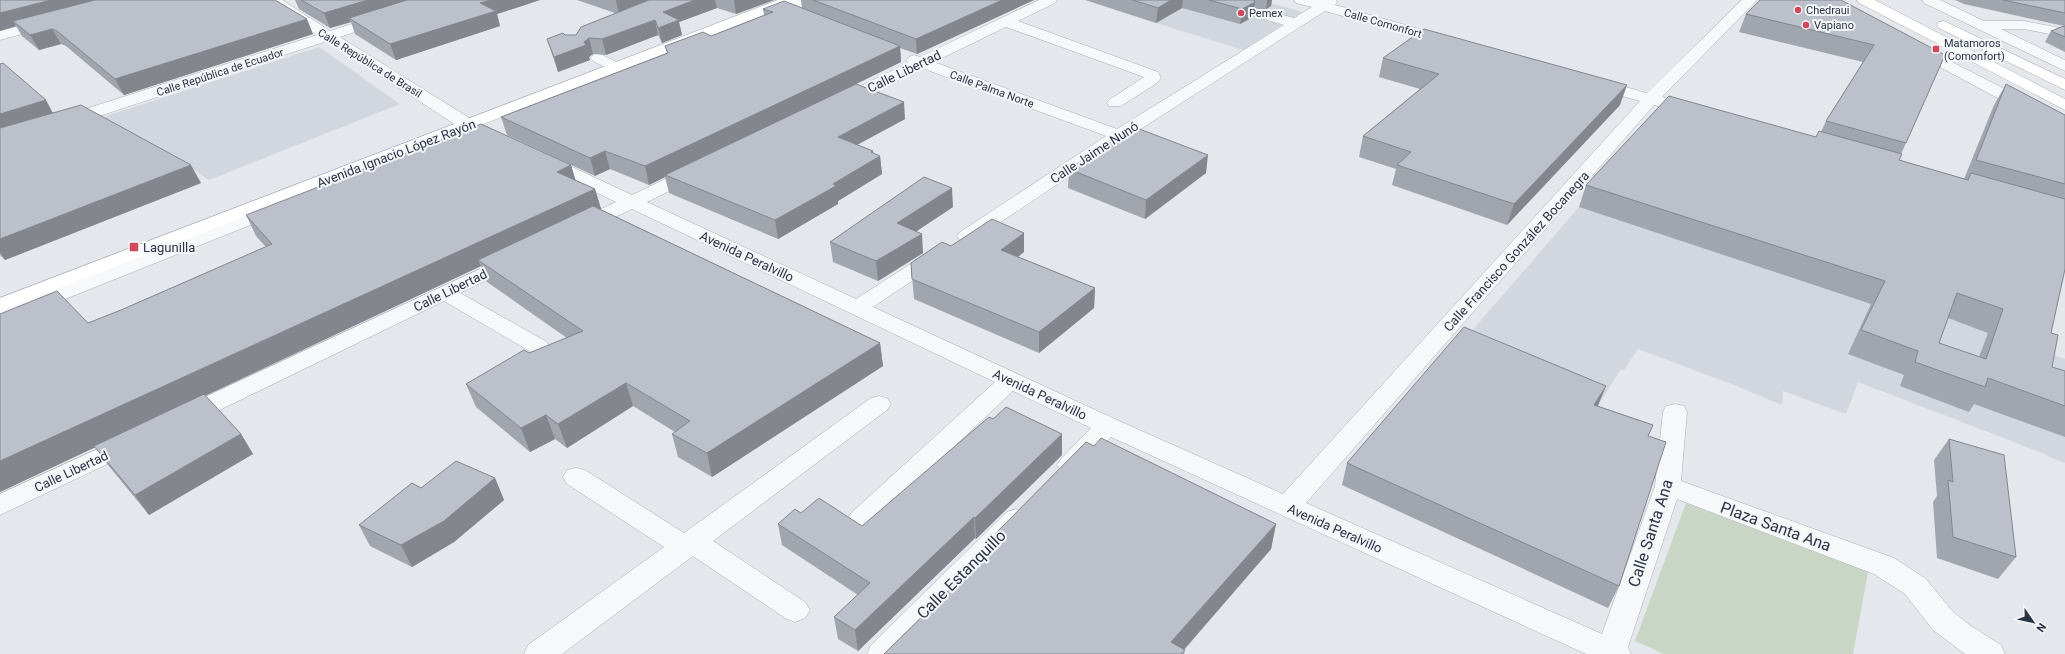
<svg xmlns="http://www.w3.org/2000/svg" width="2065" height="654" viewBox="0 0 2065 654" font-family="Roboto,sans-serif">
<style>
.built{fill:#d2d6de}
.green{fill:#c9d6c5}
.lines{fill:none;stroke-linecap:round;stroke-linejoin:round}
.minor-casing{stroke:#a9aeb7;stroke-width:1}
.major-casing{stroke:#a3abb8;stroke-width:1}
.minor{fill:#f7f8fa;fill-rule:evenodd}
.major{fill:#fff;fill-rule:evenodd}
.wall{fill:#a1a5ae;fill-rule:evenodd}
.shaded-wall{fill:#83868d}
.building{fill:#bbc0ca;stroke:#83868d;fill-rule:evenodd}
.poi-dot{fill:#d1495b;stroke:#f4f6f9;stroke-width:1.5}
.labels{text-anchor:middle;stroke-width:4;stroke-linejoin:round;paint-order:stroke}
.far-poi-label{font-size:11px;fill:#2b3445;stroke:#f4f6f9;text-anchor:start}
.far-street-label{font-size:11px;fill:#2b3445;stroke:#f4f6f9}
.street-label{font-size:13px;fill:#2b3445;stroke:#f4f6f9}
.poi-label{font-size:13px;fill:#2b3445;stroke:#f4f6f9;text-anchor:start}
.near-street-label{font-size:16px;fill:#2b3445;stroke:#f4f6f9}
</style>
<rect width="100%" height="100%" fill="#e4e7ec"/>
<!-- built -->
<g class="built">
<polygon points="1195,0 1260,0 1302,12 1243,50 1156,23"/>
<polygon points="319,47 400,104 209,180 170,154 91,121"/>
<polygon points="1579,207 1865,302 1871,291 2065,359 2065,463 2045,455 2045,454 1858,382 1846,414 1783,391 1782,405 1734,385 1638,349 1624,370 1621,369 1597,407 1458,347"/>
</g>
<!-- green -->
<polygon class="green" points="1686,503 1868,572 1853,654 1664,654 1635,641"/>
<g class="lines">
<defs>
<g id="minor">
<polygon points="265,0 282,0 330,31 425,0 446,0 444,3 340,37 474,121 495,131 498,135 495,139 489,140 483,139 462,129 327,41 72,125 66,126 60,125 58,121 60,117 317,35"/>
<polygon points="799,0 819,0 817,3 773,20 763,20 761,17 763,14"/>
<polygon points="1039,0 1057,0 1055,3 1018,21 1158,72 1161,78 1157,83 1121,106 1109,106 1107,103 1109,100 1144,77 1006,27 934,62 1117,129 1284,25 1254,16 1252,13 1254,10 1259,9 1294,18 1312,7 1296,3 1294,0 1336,0 1337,2 1335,5 1451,38 1453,41 1451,44 1446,45 1325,11 1125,139 974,240 967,242 960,240 957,236 960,232 1106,136 922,68 846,105 834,105 832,102 834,99 908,63 906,60 909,57 914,55 920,57"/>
<polygon points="1742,0 1757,0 1662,97 1698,107 1700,111 1698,115 1692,116 1654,105 1306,503 1602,634 1655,486 1663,412 1666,406 1675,404 1684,406 1687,412 1681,481 1894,558 1925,578 1953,612 1971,626 2001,645 2005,654 1965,654 1933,630 1905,594 1874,574 1677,499 1628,647 1631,654 1586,654 1111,437 1079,471 1070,474 1061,471 1057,465 1061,459 1091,428 1013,391 868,528 859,531 850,528 846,521 850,514 995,382 632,209 588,230 581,232 574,230 571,226 574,222 616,202 541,166 538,162 541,158 547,157 553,158 632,195 688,168 694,167 700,168 703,172 700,176 647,202 856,299 929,252 936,250 943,252 946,256 943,260 873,307 1117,420 1283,494 1640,101 1590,87 1588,84 1590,81 1596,79 1647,93"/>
<polygon points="1922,0 1940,0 1984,21 2024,21 2065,29 2065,37 2024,29 2001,29 2065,60 2065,71 1924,3"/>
<polygon points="47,19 52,20 54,23 52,26 0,40 0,31"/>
<polygon points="1915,43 2065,120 2065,132 2059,131 1910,51 1907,48 1910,45"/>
<polygon points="598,53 621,64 624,67 621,70 611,70 593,61 590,58 593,55"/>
<polygon points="276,202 283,204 286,208 283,212 0,325 0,310"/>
<polygon points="510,255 517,257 520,261 517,265 460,293 547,342 550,347 547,352 539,354 531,352 444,301 195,422 186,424 177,422 174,416 177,410"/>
<polygon points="879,396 887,398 891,404 887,410 713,541 805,602 810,610 805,618 795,622 785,618 693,556 562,654 524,654 528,645 664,547 567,484 563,477 567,470 576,468 585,470 684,533 871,398"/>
<polygon points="130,434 139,437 142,443 139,449 0,515 0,494"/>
<polygon points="1016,509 1025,512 1029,519 1025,526 901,654 867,654 871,645 1007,512"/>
</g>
<g id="major">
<polygon points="778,0 798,0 796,3 0,311 0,298"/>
<polygon points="1857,0 1875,0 2065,99 2065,110 1859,3"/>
<polygon points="1944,21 2065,79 2065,90 1939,28 1937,25 1939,22"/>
</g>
</defs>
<!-- minor casing -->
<use href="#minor" class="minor-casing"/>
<!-- major casing -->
<use href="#major" class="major-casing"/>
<!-- minor -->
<use href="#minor" class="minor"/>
<!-- major -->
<use href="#major" class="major"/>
</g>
<!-- wall -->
<g class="wall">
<polygon points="0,0 313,34 124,95 66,46 61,44 39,50 22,36 16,26 0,31"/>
<polygon points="295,0 540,0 497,14 500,26 396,60 355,34 351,22 330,28 299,9"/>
<polygon points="577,0 774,0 736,14 717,8 679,22 682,35 662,43 658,35 606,55 593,54 589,57 590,60 558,72 547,39 565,35 576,35 615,13"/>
<polygon points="801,0 1034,0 917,54 900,48 901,62 856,84 905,119 857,145 873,151 873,153 880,156 882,174 838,201 838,204 778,239 669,193 665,177 649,185 610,169 595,176 507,135 501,117 667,53 665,46 711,36 764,15 763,9 802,8"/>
<polygon points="1085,0 1272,0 1271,6 1266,9 1254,9 1253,17 1240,24 1182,8 1156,23"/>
<polygon points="1955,0 2065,0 2065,52 2045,42 2051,31 2064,26 1964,4"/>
<path d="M1746,14l199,41 -39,88 -5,11 -2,6 65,19 30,-74 12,-21 59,31v154l-14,64 1,34 13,4v66l-91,-33 -5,8 -69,-26 4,-11 -56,-21 23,-50 -292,-97 7,-22 230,-48 5,-5 5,-11 37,-59 -124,-30zM1948,318l40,15 -9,24 -40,-14z"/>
<polygon points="1383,58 1620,105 1507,225 1392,185 1396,169 1359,157 1363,136 1420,89 1379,77"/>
<polygon points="0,64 53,113 201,183 5,260 0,255"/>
<polygon points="571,165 575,180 595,189 601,209 600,209 880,343 883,366 712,477 678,457 672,434 675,432 633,406 567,448 555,439 530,452 476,407 466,384 529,353 567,338 487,282 481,266 205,396 241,434 253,454 149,515 108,465 95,447 0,492 0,314 88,323 121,310 266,247 256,236 246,215"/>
<polygon points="1069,169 1206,173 1145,219 1068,188"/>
<polygon points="953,207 916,231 923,253 878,281 833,262 830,242"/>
<polygon points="1024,233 1024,252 1018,257 1095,288 1094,308 1039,353 914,299 911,263 951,246"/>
<polygon points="1606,386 1598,406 1653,425 1648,436 1619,586 1608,608 1342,485 1347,463"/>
<polygon points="993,419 1062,434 1062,455 976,539 975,538 858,651 838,639 834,617 858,595 782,545 778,524 801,513 862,526"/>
<polygon points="1949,439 2016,557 1998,579 1937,558 1933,502 1937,496 1934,460"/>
<polygon points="1094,446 1276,524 1271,549 1184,650 1185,650 1184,654 884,654 995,545 995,534"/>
<polygon points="495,478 504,500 454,542 412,567 370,546 359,525 421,488"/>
</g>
<!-- shaded-wall -->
<g class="shaded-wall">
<polygon points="51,0 116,0 13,21 16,26 0,31 0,13"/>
<polygon points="368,0 420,0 349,18 351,22 330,28 324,13"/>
<polygon points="491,0 540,0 497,14 500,26 396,60 390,44 480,3"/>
<polygon points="616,0 656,0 619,15"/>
<polygon points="695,0 715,0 717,8 679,22 682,35 662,43 658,28 663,12"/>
<polygon points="734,0 774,0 736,14"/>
<polygon points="1002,0 1034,0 917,54 916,39"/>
<polygon points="1171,0 1183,0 1182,8 1156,23 1158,8"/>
<polygon points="1252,0 1255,0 1253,17 1240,24 1242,9"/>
<polygon points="1267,0 1272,0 1271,6 1266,9"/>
<polygon points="307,19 313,34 124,95 115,79"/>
<polygon points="655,20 658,35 606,55 602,39"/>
<polygon points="52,29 61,44 39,50 30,35"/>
<polygon points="589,38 593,54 589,57 590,60 558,72 554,57 584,42"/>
<polygon points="900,46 901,62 667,176 665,175 665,177 649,185 645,166"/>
<polygon points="1627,85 1620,105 1507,225 1514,204"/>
<polygon points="46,100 55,117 0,134 0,114"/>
<polygon points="904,102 905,119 840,154 838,137"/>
<polygon points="605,151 610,169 595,176 590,158"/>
<polygon points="873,151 874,160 880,156 882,174 838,201 838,204 778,239 775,220 833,184"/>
<polygon points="1208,155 1206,173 1145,219 1146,200"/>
<polygon points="191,165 201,183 5,260 0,252 0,239"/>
<polygon points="571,165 577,185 557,172"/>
<polygon points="952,188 953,207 899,243 897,223"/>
<polygon points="595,189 601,209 484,264 478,260 481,266 0,492 0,461"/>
<polygon points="1024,233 1024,252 1001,269 1001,250"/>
<polygon points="922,234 923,253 878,281 876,261"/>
<polygon points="1095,288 1094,308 1039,353 1039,332"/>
<polygon points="880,343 883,366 712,477 707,453"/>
<polygon points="626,383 633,406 567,448 558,424"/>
<polygon points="1606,386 1597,407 1594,405"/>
<polygon points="546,415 555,439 530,452 521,428"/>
<polygon points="241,434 253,454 149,515 135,495"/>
<polygon points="1062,434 1062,455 976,539 975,518"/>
<polygon points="495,478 504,500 454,542 412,567 401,545"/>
<polygon points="974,517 975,538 858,651 855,630"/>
<polygon points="1276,524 1271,549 1180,654 1171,642"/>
</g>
<!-- building -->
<g class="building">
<polygon points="0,0 51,0 0,13"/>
<polygon points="95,0 275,0 307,19 115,79 57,31 52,29 30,35 13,21"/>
<polygon points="301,0 368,0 324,13"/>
<polygon points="407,0 491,0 480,3 496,11 390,44 349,18"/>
<polygon points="649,0 695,0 663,12 679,20 658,28 655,20 602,39 589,38 584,42 586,45 554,57 547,39 563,33 565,35 576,35 581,27"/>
<polygon points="813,0 1002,0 916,39"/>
<polygon points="1133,0 1171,0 1158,8"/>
<polygon points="1209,0 1254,0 1255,2 1242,9"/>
<polygon points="1760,0 1841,0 1945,55 1906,143 1826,121 1874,45 1746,14"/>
<polygon points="2003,0 2065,0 2065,13"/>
<polygon points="784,1 900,46 645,166 605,151 590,158 501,117 668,53 665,46 703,32 711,36 773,12 763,9"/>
<polygon points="2064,26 2065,26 2065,37 2051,31"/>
<polygon points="1424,29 1627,85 1514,204 1397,165 1411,152 1363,136 1439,74 1383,58"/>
<polygon points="3,63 46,100 0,114 0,64"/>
<polygon points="856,84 904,102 838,137 873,151 871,152 880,156 833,184 836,186 775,220 665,175"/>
<polygon points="2006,84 2065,115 2065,184 1976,160"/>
<path d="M1669,96l147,41 3,-6 83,23 -3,6 69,20 3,-7 94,26v70l-14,64 7,2 -6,32 13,4v35l-77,-28 -3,9 -70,-25 3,-11 -57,-21 24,-49 -299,-96zM1957,293l46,16 -17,50 -47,-16z"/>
<polygon points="81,105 191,165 0,239 0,128"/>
<polygon points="481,124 571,165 557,172 595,189 0,461 0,314 57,291 88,323 121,310 272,244 246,215"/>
<polygon points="1134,127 1208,155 1146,200 1069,169"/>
<polygon points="924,177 952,188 897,223 922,234 876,261 830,242"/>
<polygon points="593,206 880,343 707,453 672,434 690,421 626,383 558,424 546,415 521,428 466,384 524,350 529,353 583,331 478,260"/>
<polygon points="992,219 1024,233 1001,250 1095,288 1039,332 912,279 911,263 942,242 951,246"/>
<polygon points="1464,327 1606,386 1594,405 1653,425 1648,436 1666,442 1619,586 1347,463"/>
<polygon points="204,394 241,434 135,495 94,446"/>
<polygon points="1006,407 1062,434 975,518 974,517 855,630 834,617 870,583 778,524 795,509 801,513 819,498 862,526 989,417 993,419"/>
<polygon points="1101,438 1276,524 1171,642 1185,650 1181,654 884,654 1000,540 995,534 1086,442 1094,446"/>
<polygon points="1949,439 2004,455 2016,557 1953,537 1948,480 1953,482"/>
<polygon points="456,461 495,478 444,521 401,545 359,525 412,483 421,488"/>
</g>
<!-- markers -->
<g class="poi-dot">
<circle cx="1798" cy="10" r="4"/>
<circle cx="1241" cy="13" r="4"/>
<circle cx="1806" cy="25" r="4"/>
<rect x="1932" y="45" width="8" height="8" rx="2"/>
<rect x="129" y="242" width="10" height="10" rx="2"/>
</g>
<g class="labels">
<!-- far-poi labels -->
<g class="far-poi-label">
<text x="1806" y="14">Chedraui</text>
<text x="1249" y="17">Pemex</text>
<text x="1814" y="29">Vapiano</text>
<text x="1944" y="47">Matamoros<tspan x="1944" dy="13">(Comonfort)</tspan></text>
</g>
<!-- far-street labels -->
<g class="far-street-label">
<text transform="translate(1383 23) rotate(16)" y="4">Calle Comonfort</text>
<text transform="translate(370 63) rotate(32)" y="4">Calle República de Brasil</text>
<text transform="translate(220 72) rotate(-18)" y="4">Calle República de Ecuador</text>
<text transform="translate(992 89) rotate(20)" y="4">Calle Palma Norte</text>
</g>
<!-- street labels -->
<g class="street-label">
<text transform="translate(904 71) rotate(-26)" y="5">Calle Libertad</text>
<text transform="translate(1094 152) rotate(-33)" y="5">Calle Jaime Nunó</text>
<text transform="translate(396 153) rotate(-21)" y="5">Avenida Ignacio López Rayón</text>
<text transform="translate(1516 251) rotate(-48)" y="5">Calle Francisco González Bocanegra</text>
<text transform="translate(747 256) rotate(25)" y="5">Avenida Peralvillo</text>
<text transform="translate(450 290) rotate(-26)" y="5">Calle Libertad</text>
<text transform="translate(1040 394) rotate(25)" y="5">Avenida Peralvillo</text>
<text transform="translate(71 471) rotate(-25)" y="5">Calle Libertad</text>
<text transform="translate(1335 528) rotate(24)" y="5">Avenida Peralvillo</text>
</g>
<!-- poi labels -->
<g class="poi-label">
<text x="143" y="252">Lagunilla</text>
</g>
<!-- near-street labels -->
<g class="near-street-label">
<text transform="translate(1776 526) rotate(20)" y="6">Plaza Santa Ana</text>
<text transform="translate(1650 533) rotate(-72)" y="6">Calle Santa Ana</text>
<text transform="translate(961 574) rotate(-45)" y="6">Calle Estanquillo</text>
</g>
</g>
<!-- north arrow -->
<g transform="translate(2033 622) rotate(124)" stroke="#f4f6f9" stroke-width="3" paint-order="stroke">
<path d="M0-3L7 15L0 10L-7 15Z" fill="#2b3445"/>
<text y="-6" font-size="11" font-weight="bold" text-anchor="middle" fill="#2b3445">N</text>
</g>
</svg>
